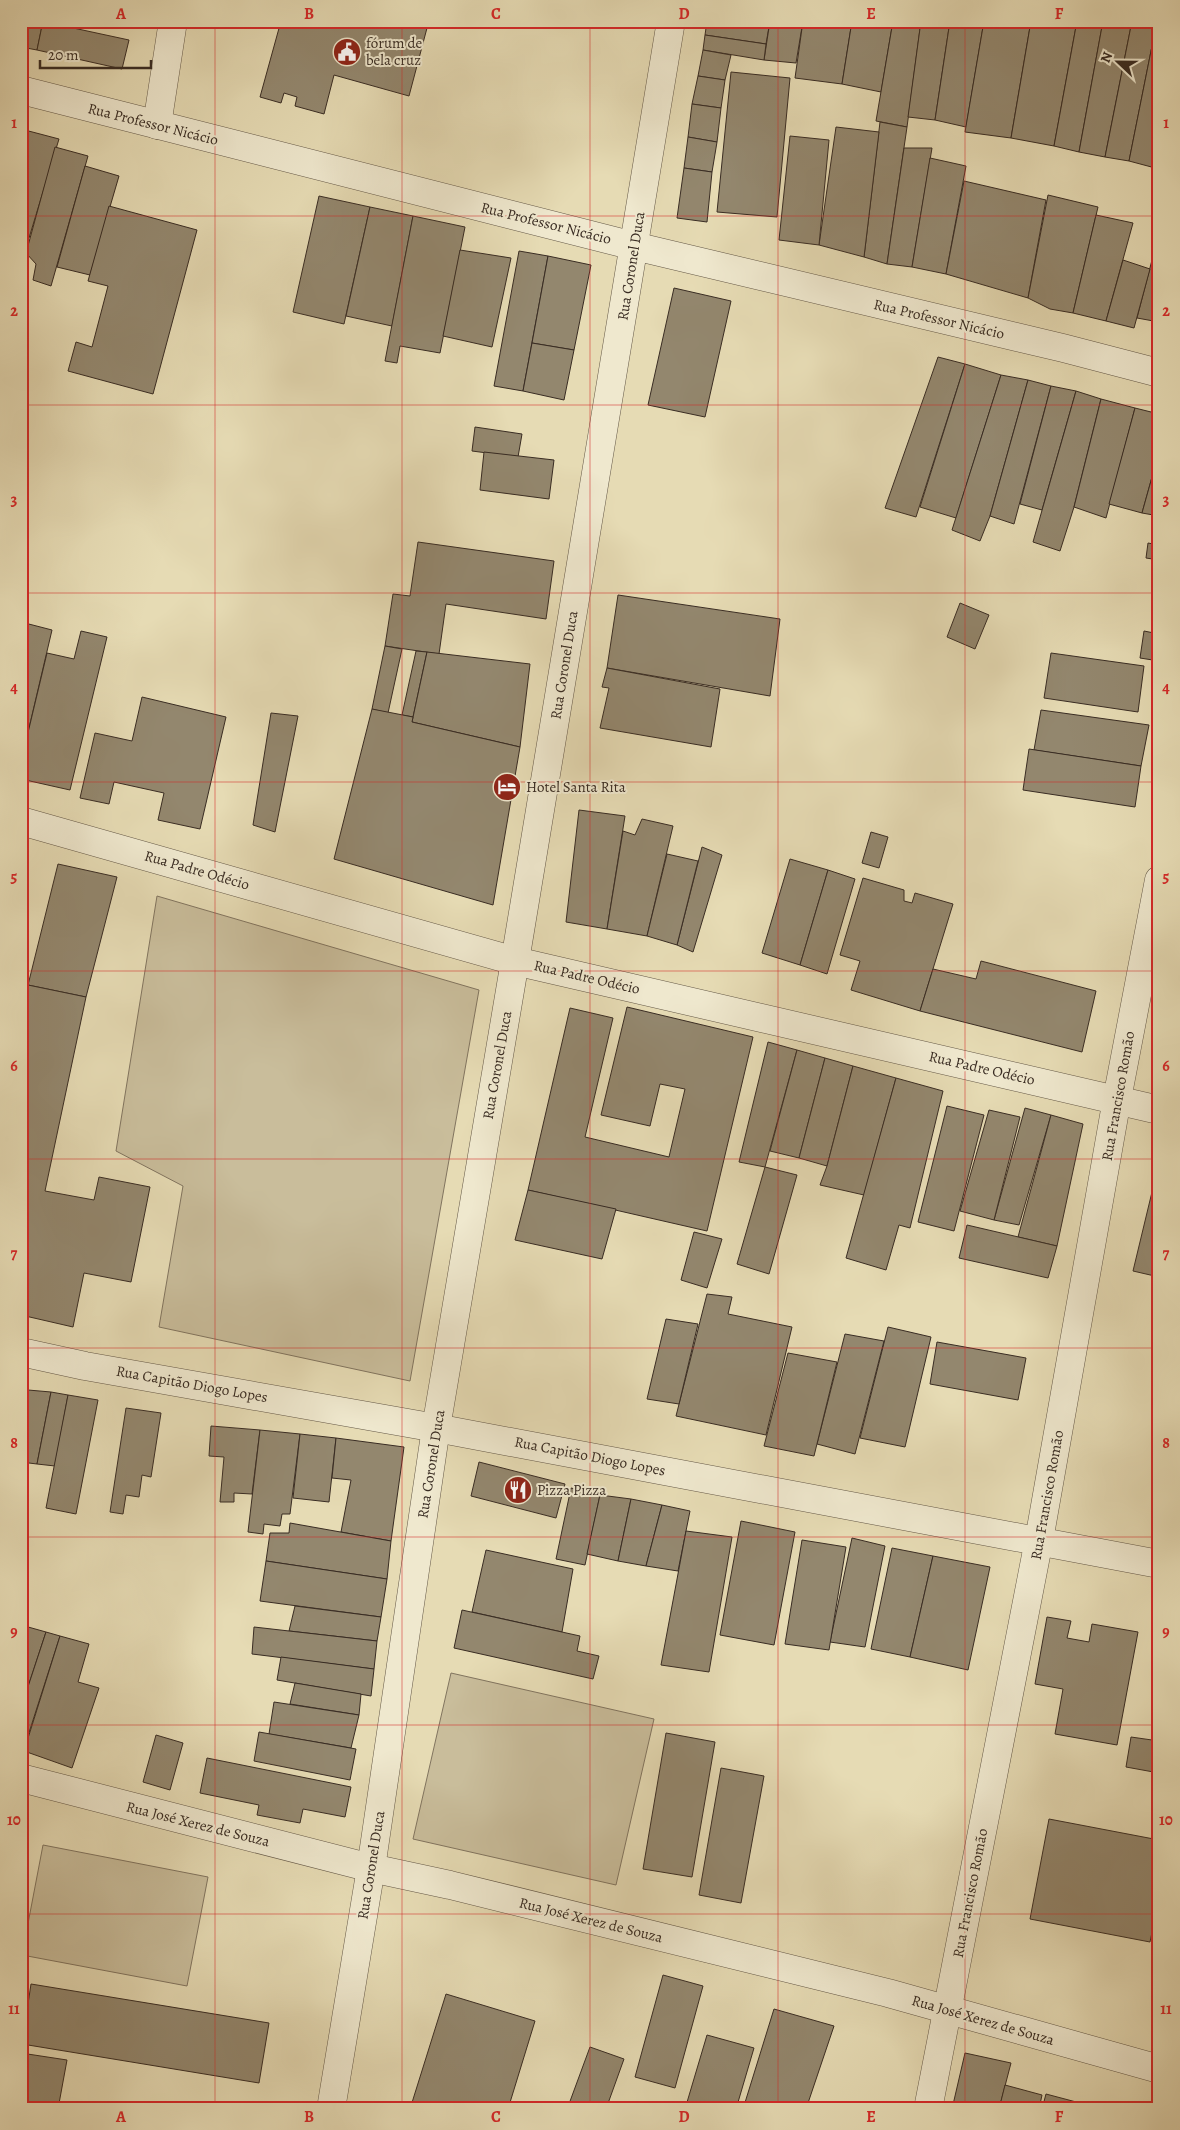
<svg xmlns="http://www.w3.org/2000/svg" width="1180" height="2130" viewBox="0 0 1180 2130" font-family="Alegreya,serif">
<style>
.green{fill:#c9bd9b;stroke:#81745f}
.building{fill:#93876e;stroke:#392c23}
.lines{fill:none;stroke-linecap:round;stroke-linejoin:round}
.street-casing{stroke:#645847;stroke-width:29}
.street{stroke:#efe8ce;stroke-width:28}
.grid{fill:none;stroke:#d62828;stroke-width:1;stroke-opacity:0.55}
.labels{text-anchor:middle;stroke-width:4;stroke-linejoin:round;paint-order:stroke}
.poi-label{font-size:15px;fill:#392c23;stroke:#efe8ce;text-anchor:start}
.street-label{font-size:15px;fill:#392c23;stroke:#efe8ce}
.neatline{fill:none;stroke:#d62828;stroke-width:2}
.grid-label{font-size:16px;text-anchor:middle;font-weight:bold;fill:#d62828}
</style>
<rect width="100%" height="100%" fill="#e6dbb4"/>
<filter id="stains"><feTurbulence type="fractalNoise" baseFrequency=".004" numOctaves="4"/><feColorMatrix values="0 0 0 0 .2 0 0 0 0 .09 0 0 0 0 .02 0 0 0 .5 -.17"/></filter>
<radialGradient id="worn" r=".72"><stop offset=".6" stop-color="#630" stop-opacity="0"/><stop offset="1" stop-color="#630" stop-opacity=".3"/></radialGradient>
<!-- green -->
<g class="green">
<polygon points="157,896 479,990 410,1381 159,1327 183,1186 116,1151"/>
<polygon points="451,1673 654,1719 616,1885 413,1839"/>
<polygon points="43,1845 208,1877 187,1986 22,1955"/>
</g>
<!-- building -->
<g class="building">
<polygon points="21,21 43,21 37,50 21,47"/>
<polygon points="43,21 65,21 64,26 129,40 122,69 37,50"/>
<polygon points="281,21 402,21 427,28 409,96 334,75 324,114 295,106 297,97 284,93 281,103 260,97"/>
<polygon points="707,21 770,21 766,44 705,35"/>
<polygon points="770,21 803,21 796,63 764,60"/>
<polygon points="803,21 852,21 842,84 795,78"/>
<polygon points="852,21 893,21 881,92 842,84"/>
<polygon points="893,21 921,21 907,127 876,121"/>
<polygon points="921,21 950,21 935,120 908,117"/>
<polygon points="950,21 984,21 966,127 935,120"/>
<polygon points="984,21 1031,21 1011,138 965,132"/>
<polygon points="1031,21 1077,21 1054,146 1011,138"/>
<polygon points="1077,21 1103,21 1079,152 1054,146"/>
<polygon points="1103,21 1132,21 1105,157 1079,152"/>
<polygon points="1132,21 1157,21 1129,161 1105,157"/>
<polygon points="1157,21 1159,21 1159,169 1129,161"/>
<polygon points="705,35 766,44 764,60 703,50"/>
<polygon points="703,50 731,55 725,80 698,76"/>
<polygon points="731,72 790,78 777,217 717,212"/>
<polygon points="698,76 725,80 721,108 692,104"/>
<polygon points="692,104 721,108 717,142 688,137"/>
<polygon points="880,122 907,127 887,264 864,257"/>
<polygon points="836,127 879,132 864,257 819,245"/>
<polygon points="21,129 59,139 29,238 23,243 21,249"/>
<polygon points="790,136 829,140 819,245 779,240"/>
<polygon points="688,137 717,142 712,172 684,168"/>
<polygon points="55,147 88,156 51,286 33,280 36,264 26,253"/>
<polygon points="904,148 932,148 912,267 887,264"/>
<polygon points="930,158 966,166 946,274 912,267"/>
<polygon points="85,166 119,176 90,275 57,267"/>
<polygon points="684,168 712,172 707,222 677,218"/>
<polygon points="964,181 1046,200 1028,298 946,274"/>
<polygon points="1048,195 1098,207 1073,313 1050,309 1028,298"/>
<polygon points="319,196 370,207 344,324 293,312"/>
<polygon points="109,206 197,230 153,394 68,371 76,342 92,347 108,286 88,281"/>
<polygon points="370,207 413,216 392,326 346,316"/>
<polygon points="1096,215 1133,223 1106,321 1073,313"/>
<polygon points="413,216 465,227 440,353 400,346 397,363 385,361"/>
<polygon points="1159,233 1159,322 1137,318"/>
<polygon points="460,250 511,258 492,347 443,336"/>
<polygon points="519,251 548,256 523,391 494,386"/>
<polygon points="548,256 591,265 574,350 532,343"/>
<polygon points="1123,260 1150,269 1134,328 1106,321"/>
<polygon points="674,288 731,301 705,417 648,405"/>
<polygon points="532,343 574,350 564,400 523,391"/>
<polygon points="938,357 965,364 916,517 885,508"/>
<polygon points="965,364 1001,375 956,518 920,507"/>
<polygon points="1001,375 1028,380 990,516 980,541 952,530"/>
<polygon points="1028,380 1051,386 1014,524 990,516"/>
<polygon points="1051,386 1076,391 1042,510 1020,504"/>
<polygon points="1076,391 1101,399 1074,507 1060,551 1033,542"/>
<polygon points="1101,399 1135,408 1106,518 1074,507"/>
<polygon points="1135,408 1159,414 1159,452 1142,513 1109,504"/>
<polygon points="475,427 522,434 518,457 472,451"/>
<polygon points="484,452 554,460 549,499 480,490"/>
<polygon points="1159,452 1159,516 1142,513"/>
<polygon points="418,542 554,561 546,619 446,604 439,654 385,646 393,594 410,596"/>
<polygon points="1148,543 1159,545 1159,560 1146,558"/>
<polygon points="1159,573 1159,609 1152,608"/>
<polygon points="618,595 780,619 770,696 607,668"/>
<polygon points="960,603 989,615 975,649 947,637"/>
<polygon points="21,622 52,630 21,762"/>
<polygon points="81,631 107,637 70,790 21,779 21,762 47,653 74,659"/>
<polygon points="1144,631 1159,634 1159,661 1140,658"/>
<polygon points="385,646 402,649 388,713 372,709"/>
<polygon points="416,651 427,652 413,717 402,715"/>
<polygon points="427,652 530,664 520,747 412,722"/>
<polygon points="1051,653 1144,666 1138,712 1044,698"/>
<polygon points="607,668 720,689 711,747 600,728 609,688 602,687"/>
<polygon points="142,697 226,717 200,829 158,820 164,793 114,782 109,804 80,798 95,733 132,741"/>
<polygon points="372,709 413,717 412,722 520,747 493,905 334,859"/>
<polygon points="1041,710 1149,725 1141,766 1034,750"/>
<polygon points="271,713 298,716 275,832 253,825"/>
<polygon points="1029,749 1141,766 1135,807 1023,790"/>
<polygon points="579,810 625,816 607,929 566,922"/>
<polygon points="642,819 673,826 647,936 607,929 623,831 635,835"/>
<polygon points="871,832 888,837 879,868 862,863"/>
<polygon points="702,847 722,855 693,952 677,945"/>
<polygon points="667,854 698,861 677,945 647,936"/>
<polygon points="790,859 828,870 800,965 762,953"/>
<polygon points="58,864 117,877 86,997 28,985"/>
<polygon points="828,870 855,879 827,974 800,965"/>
<polygon points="863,878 904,890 904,901 912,903 915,893 953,904 920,1011 851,990 860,961 840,955"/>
<polygon points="981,961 1096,991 1082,1052 920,1011 933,969 976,979"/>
<polygon points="28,985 86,997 45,1191 94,1200 99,1177 150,1187 131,1282 84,1273 73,1327 21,1315 21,1015"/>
<polygon points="627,1007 753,1037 707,1231 528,1190 570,1008 613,1018 585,1137 669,1157 685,1089 660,1084 650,1126 601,1115"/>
<polygon points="1159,1038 1159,1068 1153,1066"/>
<polygon points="768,1042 797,1050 765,1167 739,1162"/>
<polygon points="797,1050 825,1058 799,1158 770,1151"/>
<polygon points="825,1058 853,1066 827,1166 799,1158"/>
<polygon points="853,1066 896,1078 864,1195 820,1185 827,1166"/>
<polygon points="896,1078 943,1091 910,1228 899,1225 886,1270 846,1258"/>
<polygon points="947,1106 984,1115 954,1231 918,1222"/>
<polygon points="1025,1108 1051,1115 1019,1225 994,1220"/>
<polygon points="989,1110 1020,1117 994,1220 960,1211"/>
<polygon points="1051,1115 1083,1124 1057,1246 1018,1237"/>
<polygon points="765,1167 797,1175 769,1274 737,1264"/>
<polygon points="1158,1167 1159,1168 1159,1277 1133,1271"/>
<polygon points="528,1190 616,1209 602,1259 515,1240"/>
<polygon points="967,1225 1057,1246 1048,1278 959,1258"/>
<polygon points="694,1232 722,1239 707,1288 681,1280"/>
<polygon points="707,1294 732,1297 728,1314 792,1327 766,1435 676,1416"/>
<polygon points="666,1319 698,1324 679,1404 647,1399"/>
<polygon points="888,1327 931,1337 905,1447 860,1438"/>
<polygon points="845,1334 884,1341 855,1454 817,1444"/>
<polygon points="937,1342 1026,1358 1018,1400 930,1384"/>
<polygon points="788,1353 837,1362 814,1456 764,1446"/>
<polygon points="28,1390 51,1392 37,1464 21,1462 21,1429"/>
<polygon points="51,1392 68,1395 55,1466 37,1464"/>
<polygon points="68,1395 98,1400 76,1514 46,1508"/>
<polygon points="126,1408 161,1413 151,1477 142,1475 139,1497 126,1495 123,1514 110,1512"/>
<polygon points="211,1426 260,1430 252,1494 234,1493 234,1502 220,1502 224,1457 209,1456"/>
<polygon points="260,1430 300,1434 290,1514 282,1514 280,1526 264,1524 263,1534 248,1532"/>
<polygon points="300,1434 336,1438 329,1502 293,1498"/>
<polygon points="336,1438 404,1447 391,1541 341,1532 351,1480 332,1478"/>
<polygon points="479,1462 565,1484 556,1518 471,1496"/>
<polygon points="571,1488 600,1495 585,1565 556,1559"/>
<polygon points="600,1495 631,1499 618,1561 587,1554"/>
<polygon points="631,1499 662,1505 646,1566 618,1561"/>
<polygon points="662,1505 690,1511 678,1571 646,1566"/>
<polygon points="741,1521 795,1532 774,1645 720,1635"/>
<polygon points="290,1523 391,1541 387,1579 266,1561 270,1533 289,1533"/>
<polygon points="686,1531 732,1537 709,1672 661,1665"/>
<polygon points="852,1538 885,1546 865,1647 830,1642"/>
<polygon points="802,1540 846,1547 829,1650 785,1644"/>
<polygon points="892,1548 933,1556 910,1657 871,1649"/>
<polygon points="486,1550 573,1569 562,1632 472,1612"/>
<polygon points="933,1556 990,1567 968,1670 910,1657"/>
<polygon points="266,1561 387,1579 381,1617 260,1601"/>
<polygon points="295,1606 381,1617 377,1641 289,1631"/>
<polygon points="462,1610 580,1636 577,1651 599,1656 593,1679 454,1648"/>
<polygon points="1047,1617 1071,1621 1067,1638 1089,1642 1092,1624 1138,1632 1117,1745 1055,1734 1063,1689 1035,1684"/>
<polygon points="21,1625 46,1632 21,1708"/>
<polygon points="254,1627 377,1641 374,1669 252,1654"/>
<polygon points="46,1632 60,1636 26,1742 21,1741 21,1708"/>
<polygon points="60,1636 89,1644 78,1682 99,1688 72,1768 24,1751"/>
<polygon points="281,1657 374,1669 371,1696 277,1680"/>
<polygon points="295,1683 361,1694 359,1715 290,1704"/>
<polygon points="274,1702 359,1715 351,1748 269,1734"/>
<polygon points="259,1732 356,1749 350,1780 254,1761"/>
<polygon points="666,1733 715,1742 692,1877 643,1869"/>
<polygon points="156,1735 183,1743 170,1790 143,1782"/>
<polygon points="1131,1737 1159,1741 1159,1773 1126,1767"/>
<polygon points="207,1758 351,1787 345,1817 303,1809 300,1823 257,1815 259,1805 200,1793"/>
<polygon points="721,1768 764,1776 741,1903 699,1895"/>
<polygon points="1049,1819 1159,1840 1159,1898 1150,1942 1030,1919"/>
<polygon points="663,1975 703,1986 675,2088 635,2077"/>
<polygon points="31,1984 269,2023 259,2083 22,2044"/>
<polygon points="446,1994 535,2021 508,2109 410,2109"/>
<polygon points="774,2009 834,2026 806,2109 743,2109"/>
<polygon points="707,2035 754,2048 736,2109 685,2109"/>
<polygon points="590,2047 624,2059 606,2109 582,2109 569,2104"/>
<polygon points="21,2053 67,2060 58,2109 21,2109"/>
<polygon points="965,2053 1011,2063 999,2109 952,2109"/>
<polygon points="1005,2085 1042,2095 1039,2109 999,2109"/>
<polygon points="1046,2094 1080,2103 1078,2109 1042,2109"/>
</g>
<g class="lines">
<defs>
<g id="street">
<polyline points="21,90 634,246 1063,348 1159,373"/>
<polyline points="157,125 173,21"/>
<polyline points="21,821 515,961 1159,1110"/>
<polyline points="21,1352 85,1366 436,1428 1159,1564"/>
<polyline points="21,1778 371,1868 450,1885 888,1993 1159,2069"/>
<polyline points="331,2109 371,1868 436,1428 515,961 671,21"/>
<polyline points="928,2109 1039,1540 1117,1099 1159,880"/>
</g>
</defs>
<!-- street casing -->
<use href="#street" class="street-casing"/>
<!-- street -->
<use href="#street" class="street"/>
</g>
<!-- grid -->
<path class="grid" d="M215,21v2088M402,21v2088M590,21v2088M778,21v2088M965,21v2088M21,216h1138M21,405h1138M21,593h1138M21,782h1138M21,971h1138M21,1159h1138M21,1348h1138M21,1537h1138M21,1725h1138M21,1914h1138"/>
<!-- icons -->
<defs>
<symbol id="civic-disc" viewBox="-11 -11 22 22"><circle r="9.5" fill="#8f2418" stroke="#efe8ce"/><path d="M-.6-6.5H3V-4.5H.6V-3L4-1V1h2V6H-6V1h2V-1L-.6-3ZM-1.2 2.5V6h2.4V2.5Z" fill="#fff"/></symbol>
<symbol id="hotel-disc" viewBox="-11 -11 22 22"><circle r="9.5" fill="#8f2418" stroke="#efe8ce"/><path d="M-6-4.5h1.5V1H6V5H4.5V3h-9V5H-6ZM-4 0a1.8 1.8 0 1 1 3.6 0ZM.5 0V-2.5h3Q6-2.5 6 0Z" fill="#fff"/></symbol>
<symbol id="restaurant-disc" viewBox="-11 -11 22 22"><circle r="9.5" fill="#8f2418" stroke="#efe8ce"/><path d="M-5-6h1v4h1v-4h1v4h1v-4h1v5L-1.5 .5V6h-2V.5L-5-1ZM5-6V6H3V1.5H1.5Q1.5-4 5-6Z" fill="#fff"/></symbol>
</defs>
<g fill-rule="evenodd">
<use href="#civic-disc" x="331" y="36" width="32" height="32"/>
<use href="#hotel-disc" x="491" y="771" width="32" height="32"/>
<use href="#restaurant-disc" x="502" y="1474" width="32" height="32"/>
</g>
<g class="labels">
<!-- poi labels -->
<g class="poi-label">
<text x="366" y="48">fórum de<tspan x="366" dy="17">bela cruz</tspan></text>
<text x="526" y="792">Hotel Santa Rita</text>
<text x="537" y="1495">Pizza Pizza</text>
</g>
<!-- street labels -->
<g class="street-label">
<text transform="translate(153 124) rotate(14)" y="5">Rua Professor Nicácio</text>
<text transform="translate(546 223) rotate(14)" y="5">Rua Professor Nicácio</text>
<text transform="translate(631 266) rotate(-81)" y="5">Rua Coronel Duca</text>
<text transform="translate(939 319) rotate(13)" y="5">Rua Professor Nicácio</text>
<text transform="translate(564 665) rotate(-81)" y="5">Rua Coronel Duca</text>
<text transform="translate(197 870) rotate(16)" y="5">Rua Padre Odécio</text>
<text transform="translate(587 977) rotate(13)" y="5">Rua Padre Odécio</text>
<text transform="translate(497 1065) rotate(-80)" y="5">Rua Coronel Duca</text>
<text transform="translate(982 1068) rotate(13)" y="5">Rua Padre Odécio</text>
<text transform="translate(1118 1096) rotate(-80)" y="5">Rua Francisco Romão</text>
<text transform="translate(192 1384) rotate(10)" y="5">Rua Capitão Diogo Lopes</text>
<text transform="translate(590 1456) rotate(11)" y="5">Rua Capitão Diogo Lopes</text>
<text transform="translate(431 1464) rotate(-81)" y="5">Rua Coronel Duca</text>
<text transform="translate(1047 1495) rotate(-80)" y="5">Rua Francisco Romão</text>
<text transform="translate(198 1824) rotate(14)" y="5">Rua José Xerez de Souza</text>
<text transform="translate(371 1865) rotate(-81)" y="5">Rua Coronel Duca</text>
<text transform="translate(970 1893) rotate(-79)" y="5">Rua Francisco Romão</text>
<text transform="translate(591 1920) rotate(14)" y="5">Rua José Xerez de Souza</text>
<text transform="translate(983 2020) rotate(16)" y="5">Rua José Xerez de Souza</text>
</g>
</g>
<!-- margin -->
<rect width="1180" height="2130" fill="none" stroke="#e6dbb4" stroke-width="55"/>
<!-- north arrow -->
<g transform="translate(1118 62) rotate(292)" stroke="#efe8ce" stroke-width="4" paint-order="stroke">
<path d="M0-4L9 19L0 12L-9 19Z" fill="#392c23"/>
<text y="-8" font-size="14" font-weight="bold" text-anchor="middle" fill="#392c23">N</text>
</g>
<!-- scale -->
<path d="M40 60v8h111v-8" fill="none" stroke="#392c23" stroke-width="2.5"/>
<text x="48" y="60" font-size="15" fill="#392c23" stroke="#efe8ce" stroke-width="4" paint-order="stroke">20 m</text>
<rect x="28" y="28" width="1124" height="2074" class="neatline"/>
<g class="grid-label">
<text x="121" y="19">A</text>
<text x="309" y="19">B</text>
<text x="496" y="19">C</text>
<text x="684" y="19">D</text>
<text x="871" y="19">E</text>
<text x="1059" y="19">F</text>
<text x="14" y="128">1</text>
<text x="1166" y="128">1</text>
<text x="14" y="316">2</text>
<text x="1166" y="316">2</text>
<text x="14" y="505">3</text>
<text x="1166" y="505">3</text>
<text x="14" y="693">4</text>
<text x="1166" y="693">4</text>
<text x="14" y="882">5</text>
<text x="1166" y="882">5</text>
<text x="14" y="1071">6</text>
<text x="1166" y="1071">6</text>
<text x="14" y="1259">7</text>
<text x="1166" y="1259">7</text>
<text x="14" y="1448">8</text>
<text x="1166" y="1448">8</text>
<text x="14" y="1637">9</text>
<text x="1166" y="1637">9</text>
<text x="14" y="1825">10</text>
<text x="1166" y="1825">10</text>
<text x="14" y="2014">11</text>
<text x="1166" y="2014">11</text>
<text x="121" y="2122">A</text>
<text x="309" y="2122">B</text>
<text x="496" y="2122">C</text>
<text x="684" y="2122">D</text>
<text x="871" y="2122">E</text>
<text x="1059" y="2122">F</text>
</g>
<rect width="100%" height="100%" filter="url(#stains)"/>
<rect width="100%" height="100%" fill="url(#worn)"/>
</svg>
